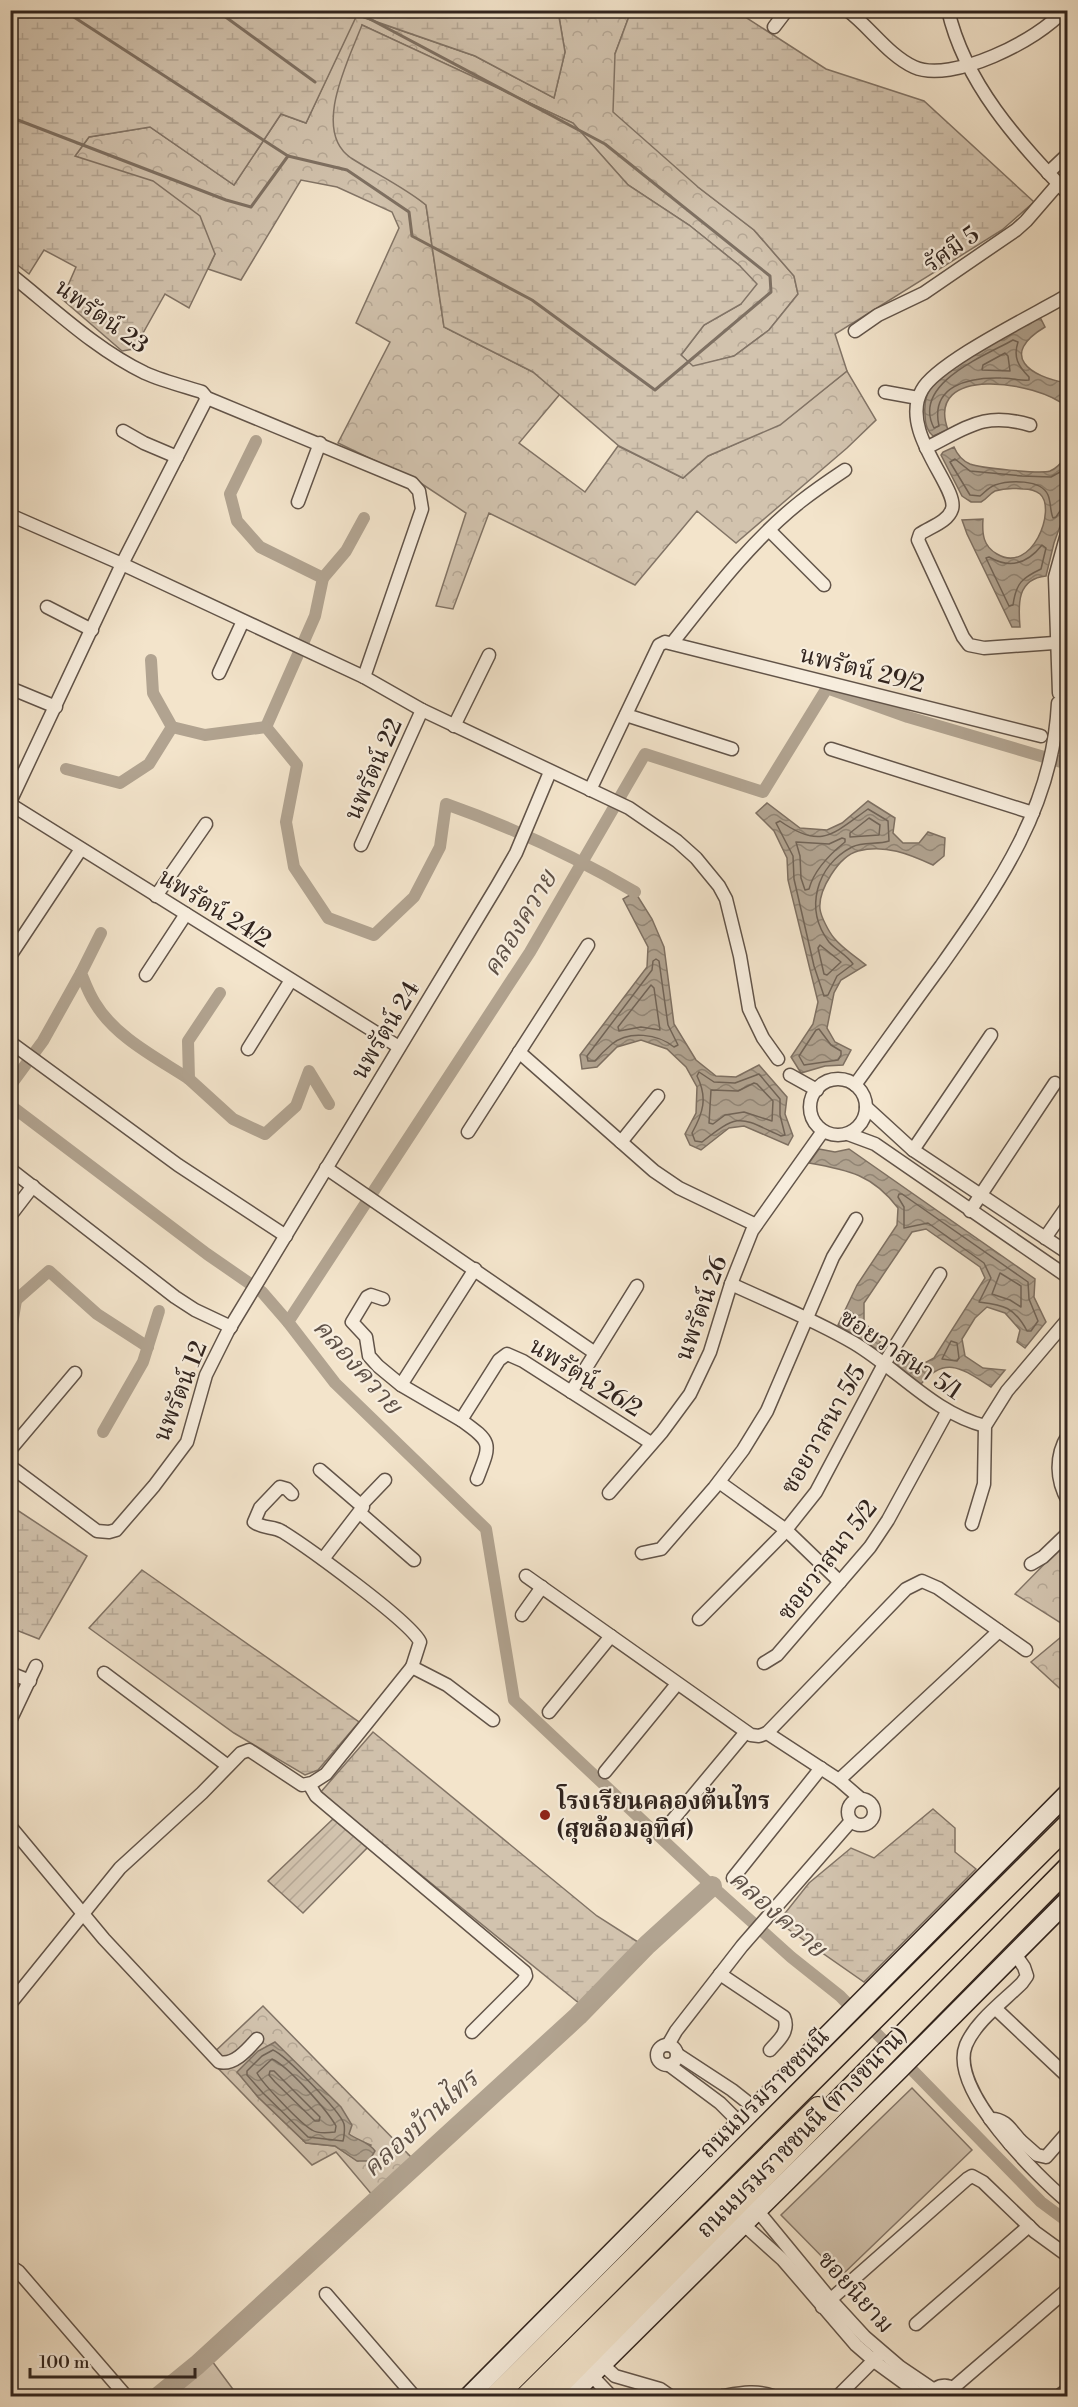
<svg xmlns="http://www.w3.org/2000/svg" width="1078" height="2407" viewBox="0 0 1078 2407" font-family="'Libre Bodoni','Noto Serif Thai',serif">
<style>
.grass{fill:#d2c3ae;stroke:#827466;stroke-width:1.5}
.forest{fill:url(#forest-crowns);stroke:#827466;stroke-width:1.5;fill-rule:evenodd}
.wetland{fill:url(#wetland-marsh);stroke:#827466;stroke-width:1.5}
.garden{fill:url(#garden-furrows);stroke:#827466;stroke-width:1.5}
.water{fill:url(#water-waves);stroke:#7e7062;stroke-width:1.5}
.lines{fill:none;stroke-linecap:round;stroke-linejoin:round}
.shore{stroke:#716457;stroke-width:1.5}
.stream{stroke:#7e7062;stroke-width:3}
.canal{stroke:#b1a390;stroke-width:12}
.river{stroke:#b1a390;stroke-width:20}
.minor-casing{stroke:#625449;stroke-width:15}
.secondary-casing{stroke:#31241e;stroke-width:21}
.primary-casing{stroke:#31241e;stroke-width:22}
.trunk-casing{stroke:#31241e;stroke-width:24}
.minor{stroke:#f7eddd;stroke-width:12}
.secondary{stroke:#f7eddd;stroke-width:18}
.primary{stroke:#f3e4cb;stroke-width:20}
.trunk{stroke:#f3e4cb;stroke-width:21}
.poi-dot{fill:#8f2418;stroke:#f7eddd;stroke-width:2}
.labels{text-anchor:middle;stroke-width:4.5;stroke-linejoin:round;paint-order:stroke}
.street-label{font-size:24px;fill:#31241e;stroke:#f7eddd}
.poi-label{font-size:24px;font-weight:bold;fill:#31241e;stroke:#f7eddd;text-anchor:start}
.water-label{font-size:26px;font-style:italic;fill:#5e5046;stroke:#f7eddd}
</style>
<defs>
<pattern id="forest-crowns" width="20" height="18" patternUnits="userSpaceOnUse" patternTransform="scale(1.5)"><rect width="20" height="18" fill="#d2c3ae"/><path d="M2 6a3 3 0 1 1 6 0M12 15a3 3 0 1 1 6 0" fill="none" stroke="#b5a795"/></pattern>
<pattern id="wetland-marsh" width="20" height="14" patternUnits="userSpaceOnUse" patternTransform="scale(1.5)"><rect width="20" height="14" fill="#d2c3ae"/><path d="M1 5h8M5 5V1M11 12h8M15 12V8" fill="none" stroke="#b5a795"/></pattern>
<pattern id="garden-furrows" width="10" height="10" patternUnits="userSpaceOnUse" patternTransform="scale(1.5)"><rect width="10" height="10" fill="#d2c3ae"/><path d="M-1 1l2-2M0 10L10 0M9 11l2-2" fill="none" stroke="#b5a795"/></pattern>
<pattern id="water-waves" width="16" height="10" patternUnits="userSpaceOnUse" patternTransform="scale(1.5)"><rect width="16" height="10" fill="#b1a390"/><path d="M0 5q4-4 8 0t8 0" fill="none" stroke="#918575"/></pattern>
</defs>
<rect width="100%" height="100%" fill="#f3e4cb"/>
<filter id="stains"><feTurbulence type="fractalNoise" baseFrequency=".00333" numOctaves="4"/><feColorMatrix values="0 0 0 0 .2 0 0 0 0 .09 0 0 0 0 .02 0 0 0 .5 -.17"/></filter>
<radialGradient id="worn" r=".72"><stop offset=".6" stop-color="#630" stop-opacity="0"/><stop offset="1" stop-color="#630" stop-opacity=".3"/></radialGradient>
<!-- grass -->
<g class="grass">
<polygon points="912,2088 972,2150 841,2276 781,2215"/>
<polygon points="212,2361 238,2396 172,2396"/>
</g>
<!-- forest -->
<g class="forest">
<polygon points="558,11 631,11 615,54 698,187 754,230 794,276 798,294 769,330 734,356 693,367 681,355 704,325 741,304 740,266 689,225 628,185 573,123 362,25 349,156 406,189 426,205 444,327 533,372 560,394 519,443 585,492 618,446 683,478 708,456 780,424 847,371 876,420 847,448 736,543 697,511 635,585 489,513 453,609 436,606 466,513 419,482 338,443 390,342 356,323 399,228 392,212 337,187 301,180 241,280 208,269 215,254 75,156 89,137 150,127 234,185 281,114 306,123 356,15 475,56 554,98 565,52"/>
<polygon points="1067,1541 1067,1627 1015,1594"/>
<polygon points="1067,1632 1067,1695 1031,1662"/>
<path d="M263,2006l149,152 -39,38 -37,-44 -24,13 -104,-107zM238,2072l120,68 13,5 -13,16 -23,-15 -29,-3 -48,-46z"/>
</g>
<!-- wetland -->
<g class="wetland">
<polygon points="10,11 558,11 565,52 554,98 475,56 357,15 306,123 281,114 234,185 150,127 89,137 75,156 153,181 200,216 215,254 189,308 165,294 134,349 122,351 62,299 76,267 44,250 29,274 11,260"/>
<path d="M631,11h105l90,58 98,32 110,101 -32,28 -167,104 12,37 -67,54 -72,31 -25,22 -64,-32 -86,-74 -89,-45 -18,-122c-24,-19 -50,-31 -75,-47 -40,-27 -2,-99 11,-133l211,98 55,62 61,40 51,41 17,18 -16,20 -37,21 -23,30 12,11 41,-10 35,-26 29,-36 -4,-18 -40,-46 -56,-43 -85,-75 2,-58z"/>
<polygon points="11,1506 87,1556 39,1639 11,1628"/>
<polygon points="142,1570 359,1722 318,1770 305,1775 234,1733 89,1628"/>
<polygon points="373,1732 597,1916 641,1944 580,2004 320,1793"/>
<polygon points="933,1809 955,1828 955,1852 976,1869 864,1982 778,1922 809,1883 851,1848 874,1858"/>
</g>
<!-- garden -->
<polygon class="garden" points="333,1819 368,1847 303,1913 268,1881"/>
<!-- water -->
<g class="water">
<path d="M1040,317l5,10c-47,28 -15,50 22,56v24c-30,-26 -143,-43 -119,23l-15,6c-6,-5 -8,-13 -8,-21 -1,-11 1,-22 8,-31 20,-23 79,-50 107,-67z"/>
<path d="M954,447c3,7 9,14 16,17 10,4 70,10 80,7 8,-3 13,-10 17,-16v52l-13,36 -8,33c-29,3 -28,28 -26,51h-8l-45,-93 -5,-14 21,-1c-1,15 0,27 14,35 35,21 60,-45 43,-60 -5,-4 -12,-5 -17,-5 -9,-1 -19,-1 -28,2 -6,3 -8,8 -14,11h-10l-9,-6 -21,-41 2,-3z"/>
<path d="M868,801l27,17 -2,15 10,10h16l9,-11 17,6 -1,18 -11,9c-24,-11 -48,-21 -75,-14 -19,5 -40,39 -38,58 1,8 9,23 14,29 8,10 22,19 32,27l-25,15 -7,13 -7,35 8,14 16,8 -8,15 -18,1 -24,7 -10,-16 22,-33 5,-22 -30,-122 -1,-22 -13,-27 -18,-18 11,-10 33,25 27,2 15,-7z"/>
<polygon points="635,892 652,919 664,947 674,1024 696,1060 716,1076 736,1077 759,1065 787,1097 785,1114 793,1136 788,1145 744,1126 729,1128 701,1150 690,1145 685,1134 696,1113 697,1087 686,1067 667,1049 641,1040 617,1047 597,1067 582,1069 580,1055 647,967 648,947 623,899"/>
<path d="M819,1149l16,3 14,-3 186,130 -1,18 12,25 -21,26 -8,-6 3,-12 -15,-17 -18,-6 -12,11 -13,21 3,17 18,12 22,2 -14,17c-27,-17 -45,-33 -70,-3l-29,-23 7,-8 22,12 13,-7 51,-80 -5,-11 -54,-38 -14,3 -48,71v19l17,18 -5,9 -38,-24 19,-40 40,-60 1,-17c-25,-33 -49,-38 -89,-45z"/>
<path d="M275,2042l66,65 11,18 -3,9c8,6 20,8 26,17l-6,10h-12l-22,-15 -29,-3 -48,-46 -21,-25 21,-21z"/>
</g>
<g class="lines">
<!-- shore -->
<g class="shore">
<path d="M1013,340l5,2c-5,15 0,24 11,35v3c-9,1 -19,-2 -28,-2 -33,-1 -71,8 -62,48l-5,2c-23,-44 50,-72 79,-88z"/>
<polygon points="1005,353 1008,356 1010,371 982,370 983,365"/>
<path d="M1068,465l-8,7 -9,5 -29,-1 -52,-5 -15,-12 -5,3 20,33 10,1c5,-4 9,-9 15,-11 14,-5 46,-6 53,10 3,7 2,16 5,23l3,-1 6,-9 6,-1"/>
<path d="M1042,545l4,3 -5,21c-19,9 -25,14 -28,36l-4,1 -23,-48 3,-1c21,12 39,6 53,-12z"/>
<path d="M868,809l20,12 1,20c-11,4 -26,0 -37,6 -36,19 -48,62 -23,95 7,8 18,13 24,22l-16,12 -9,19 -4,1 -10,-30 -20,-87 -1,-23 -17,-33 4,-2c41,29 53,13 88,-12z"/>
<polygon points="869,818 880,825 879,835 850,837 850,833"/>
<path d="M842,838l3,1v3c-15,12 -31,28 -36,47l-4,1 -4,-12 -1,-22 -4,-14 33,2z"/>
<polygon points="820,945 841,962 827,975 824,974 818,948"/>
<path d="M656,959l3,2 9,64 10,20 -4,2c-16,-13 -45,-17 -62,-3 -6,5 -12,11 -17,17h-7l-1,-5 65,-86 1,-9z"/>
<polygon points="651,985 654,988 660,1030 641,1027 619,1031 618,1027"/>
<polygon points="819,1029 831,1045 841,1051 841,1055 838,1060 804,1065 799,1056 816,1030"/>
<path d="M699,1072l15,10 21,1 24,-9 21,25v16l5,20 -4,1c-42,-19 -41,-24 -79,6l-7,-1 -3,-8c11,-20 16,-35 5,-57z"/>
<polygon points="754,1083 757,1084 773,1101 772,1121 744,1112 725,1115 713,1124 709,1123 711,1090 738,1091"/>
<path d="M899,1194h3l126,88 1,17 9,22 -7,10h-4c-13,-25 -25,-26 -48,-29l12,-24 -7,-15 -56,-40 -24,5v-21l-6,-10z"/>
<polygon points="1000,1273 1021,1286 1021,1307 1010,1300 992,1294"/>
<polygon points="951,1341 957,1343 959,1358 957,1361 942,1359"/>
<path d="M273,2050c12,5 67,61 71,74 1,4 0,14 -1,17l-35,-4 -45,-44 -16,-18v-4l15,-15z"/>
<path d="M272,2059c16,7 55,51 64,67l-1,6c-7,1 -17,2 -23,-2 -11,-6 -50,-47 -55,-57z"/>
<polygon points="270,2071 274,2071 320,2117 319,2121 315,2121 275,2082 269,2075"/>
</g>
<!-- stream -->
<g class="stream">
<polyline points="63,10 288,156"/>
<polyline points="216,10 315,82"/>
<polyline points="10,117 226,200 251,207 288,156 347,170 409,212 412,236 532,300 655,390 771,292 770,276 605,144 353,10"/>
</g>
<!-- canal -->
<g class="canal">
<polyline points="256,441 230,494 237,521 260,547 323,578 315,616 266,727"/>
<polyline points="323,578 346,551 364,518"/>
<path d="M151,660l2,33 19,34 33,8 61,-8 31,38 -11,57 8,45 34,51 46,17 40,-38 26,-50 6,-43c68,24 128,52 189,88"/>
<polyline points="1068,764 908,717 827,688 763,792 645,754 530,952 288,1322 335,1383 486,1529 514,1700 712,1886 791,1957 840,1996 1041,2202 1068,2222"/>
<polyline points="66,769 120,783 149,764 172,727"/>
<path d="M101,933l-20,40c4,10 8,21 14,30 20,34 62,55 94,76"/>
<polyline points="220,993 188,1041 189,1079 233,1119 265,1134 296,1106 309,1071 329,1104"/>
<polyline points="10,1086 43,1041 81,973"/>
<polyline points="10,1105 207,1254 262,1292 288,1322"/>
<polyline points="10,1298 16,1300 49,1271 97,1314 148,1347"/>
<polyline points="10,1337 16,1300"/>
<polyline points="103,1432 143,1362 159,1311"/>
</g>
<!-- river -->
<polyline class="river" points="159,2396 197,2365 578,2016 647,1945 712,1886"/>
<defs>
<g id="minor">
<path d="M847,10c23,17 41,45 67,57 37,17 125,-27 150,-57"/>
<path d="M948,10c17,74 70,131 120,184"/>
<polyline points="774,27 787,10"/>
<polyline points="1048,173 1068,154"/>
<path d="M10,274c43,34 85,75 135,99 18,8 38,13 57,19l5,6 205,85 7,8 3,18 -58,168"/>
<path d="M1068,295c-32,19 -131,67 -146,95 -24,41 37,98 30,119 -4,13 -22,18 -32,25l-2,6 45,97 6,8 15,3 84,-6"/>
<polyline points="855,331 878,315 924,293 1016,230 1026,221 1058,184"/>
<polyline points="885,392 918,398"/>
<polyline points="123,431 144,443 177,457"/>
<path d="M926,448c41,-20 57,-37 104,-23"/>
<polyline points="298,502 320,443"/>
<polyline points="10,515 122,564 364,677 422,710 629,808 677,841 696,858 719,886 726,899 740,956 749,1009 763,1038 778,1059"/>
<polyline points="770,531 824,585"/>
<polyline points="47,607 92,630"/>
<path d="M673,642c39,-49 78,-101 127,-140 14,-11 30,-22 45,-32"/>
<polyline points="219,673 243,621"/>
<polyline points="10,688 56,707"/>
<polyline points="1059,693 1055,577 1068,530"/>
<polyline points="626,715 732,749"/>
<polyline points="454,726 489,655"/>
<polyline points="831,749 1033,813"/>
<polyline points="590,790 659,645 665,642 1041,736"/>
<polyline points="10,802 122,564 207,398"/>
<polyline points="10,804 399,1047"/>
<polyline points="361,845 422,710"/>
<polyline points="156,896 206,824"/>
<polyline points="10,956 81,849"/>
<polyline points="146,975 186,914"/>
<polyline points="10,1042 178,1165 286,1236"/>
<polyline points="248,1049 291,980"/>
<polyline points="519,1052 654,1171 679,1188 756,1225"/>
<polyline points="790,1075 817,1090"/>
<circle cx="838" cy="1107" r="28"/>
<path d="M855,1085c29,-40 57,-80 86,-119 58,-82 112,-159 117,-263"/>
<polyline points="866,1107 913,1150 1068,1253"/>
<polyline points="468,1132 588,945"/>
<polyline points="848,1134 875,1144 1068,1277"/>
<polyline points="621,1142 658,1096"/>
<polyline points="913,1150 991,1035"/>
<polyline points="326,1168 595,1353"/>
<polyline points="10,1169 175,1297 195,1310 231,1327"/>
<polyline points="970,1211 1055,1083"/>
<polyline points="10,1216 33,1186"/>
<polyline points="1045,1238 1068,1205"/>
<path d="M731,1284c41,19 84,36 123,59 45,27 80,70 131,83"/>
<polyline points="383,1299 371,1295 367,1297 352,1322 366,1337 369,1356 378,1366 401,1385 461,1420"/>
<polyline points="401,1385 475,1269"/>
<polyline points="571,1392 637,1286"/>
<path d="M1068,1435c-13,21 -12,45 0,66"/>
<polyline points="10,1450 75,1373"/>
<polyline points="10,1466 97,1531 109,1532 116,1530 154,1486 187,1442 206,1375 228,1331 497,886 516,853 550,772"/>
<polyline points="320,1470 363,1507 323,1559"/>
<path d="M477,1479c14,-36 16,-36 -16,-59l38,-60 8,-6 16,7 128,82"/>
<polyline points="719,1482 786,1530 840,1582"/>
<polyline points="609,1493 662,1432 690,1394 710,1352 731,1284 752,1231 823,1131"/>
<path d="M292,1494l-5,-5 -7,-2 -20,21 -6,14c9,7 20,4 29,10 24,15 128,90 137,110l-8,25"/>
<polyline points="361,1505 385,1480"/>
<polyline points="360,1513 414,1560"/>
<polyline points="972,1524 984,1484 985,1426 1007,1391 1068,1319"/>
<polyline points="642,1553 661,1549 714,1488 743,1450 767,1411 833,1257 856,1219"/>
<polyline points="1031,1564 1043,1557 1068,1533"/>
<polyline points="526,1576 751,1735 759,1736 767,1733 839,1780 861,1799"/>
<polyline points="522,1615 542,1587"/>
<polyline points="699,1619 781,1536 816,1492 884,1364 940,1274"/>
<polyline points="764,1663 777,1655 870,1547 888,1520 947,1412"/>
<polyline points="10,1673 30,1681"/>
<polyline points="104,1673 228,1766"/>
<polyline points="549,1712 611,1636"/>
<polyline points="10,1721 36,1666"/>
<polyline points="767,1733 906,1589 922,1581 938,1588 1026,1650"/>
<polyline points="605,1772 677,1684"/>
<polyline points="839,1780 999,1631"/>
<polyline points="309,1784 316,1796 525,1972 526,1976 523,1981 472,2032"/>
<circle cx="861" cy="1812" r="13"/>
<path d="M10,1826l94,113 115,123c15,4 29,-13 38,-23"/>
<polyline points="666,1828 746,1732"/>
<polyline points="733,1878 821,1768"/>
<path d="M1015,1954l9,13 3,9 -5,7c-18,18 -46,38 -56,62 -18,44 71,131 102,157"/>
<path d="M720,1974l64,43c6,14 -5,23 -14,33"/>
<polyline points="10,2004 120,1868 202,1793 241,1753 249,1750 302,1785 312,1783 326,1774 412,1667 447,1685 493,1720"/>
<polyline points="996,2009 1068,2077"/>
<circle cx="667" cy="2055" r="10"/>
<polyline points="668,2045 676,2031 742,1946 851,1821"/>
<polyline points="677,2054 732,2090 756,2109"/>
<polyline points="669,2065 720,2103 741,2124"/>
<path d="M990,2119c15,-1 21,11 30,21"/>
<polyline points="1010,2144 1020,2140 1037,2155 1046,2157 1067,2133"/>
<polyline points="757,2210 831,2300 865,2337 900,2367 934,2390"/>
<polyline points="743,2224 783,2260 856,2345 878,2364 922,2396"/>
<polyline points="10,2266 18,2271 126,2396"/>
<polyline points="326,2294 414,2396"/>
<polyline points="822,2307 967,2179 972,2176 983,2182 1035,2232 1068,2256"/>
<polyline points="916,2324 1029,2226"/>
<polyline points="602,2364 615,2376 660,2389 670,2396"/>
<polyline points="591,2375 611,2396"/>
<polyline points="953,2388 1068,2289"/>
<path d="M931,2395c7,-13 21,-12 27,1"/>
<path d="M723,2396c18,-3 33,-6 50,0"/>
<polyline points="838,2396 879,2355"/>
<polyline points="1059,2396 1068,2389"/>
</g>
<g id="secondary">
<polyline points="469,2396 1068,1793"/>
<polyline points="570,2396 900,2069 1068,1900"/>
</g>
<polyline id="primary" points="526,2396 818,2107"/>
<g id="trunk">
<polyline points="496,2396 1068,1825"/>
<polyline points="548,2396 1068,1868"/>
</g>
</defs>
<!-- minor casing -->
<use href="#minor" class="minor-casing"/>
<!-- secondary casing -->
<use href="#secondary" class="secondary-casing"/>
<!-- primary casing -->
<use href="#primary" class="primary-casing"/>
<!-- trunk casing -->
<use href="#trunk" class="trunk-casing"/>
<!-- minor -->
<use href="#minor" class="minor"/>
<!-- secondary -->
<use href="#secondary" class="secondary"/>
<!-- primary -->
<use href="#primary" class="primary"/>
<!-- trunk -->
<use href="#trunk" class="trunk"/>
</g>
<!-- markers -->
<circle class="poi-dot" cx="545" cy="1815" r="6"/>
<g class="labels">
<!-- street labels -->
<g class="street-label">
<text transform="translate(951 249) rotate(-35)" y="8">รัศมี 5</text>
<text transform="translate(102 316) rotate(36)" y="8">นพรัตน์ 23</text>
<text transform="translate(862 669) rotate(14)" y="8">นพรัตน์ 29/2</text>
<text transform="translate(373 769) rotate(-66)" y="8">นพรัตน์ 22</text>
<text transform="translate(215 908) rotate(32)" y="8">นพรัตน์ 24/2</text>
<text transform="translate(385 1030) rotate(-59)" y="8">นพรัตน์ 24</text>
<text transform="translate(701 1308) rotate(-70)" y="8">นพรัตน์ 26</text>
<text transform="translate(901 1354) rotate(34)" y="8">ซอยวาสนา 5/1</text>
<text transform="translate(586 1377) rotate(32)" y="8">นพรัตน์ 26/2</text>
<text transform="translate(180 1391) rotate(-68)" y="8">นพรัตน์ 12</text>
<text transform="translate(823 1429) rotate(-60)" y="8">ซอยวาสนา 5/5</text>
<text transform="translate(827 1560) rotate(-52)" y="8">ซอยวาสนา 5/2</text>
<text transform="translate(764 2093) rotate(-45)" y="8">ถนนบรมราชชนนี</text>
<text transform="translate(802 2132) rotate(-45)" y="8">ถนนบรมราชชนนี (ทางขนาน)</text>
<text transform="translate(856 2292) rotate(48)" y="8">ซอยนิยาม</text>
</g>
<!-- poi labels -->
<g class="poi-label">
<text x="557" y="1809">โรงเรียนคลองต้นไทร<tspan x="557" dy="28">(สุขล้อมอุทิศ)</tspan></text>
</g>
<!-- water labels -->
<g class="water-label">
<text transform="translate(519 923) rotate(-59)" y="9">คลองควาย</text>
<text transform="translate(358 1366) rotate(48)" y="9">คลองควาย</text>
<text transform="translate(778 1913) rotate(41)" y="9">คลองควาย</text>
<text transform="translate(420 2123) rotate(-42)" y="9">คลองบ้านไทร</text>
</g>
</g>
<!-- margin -->
<rect width="1078" height="2407" fill="none" stroke="#f3e4cb" stroke-width="36"/>
<rect x="12" y="12" width="1054" height="2383" fill="none" stroke="#31241e" stroke-width="3"/>
<rect x="18" y="18" width="1042" height="2371" fill="none" stroke="#31241e" stroke-width="1.5"/>
<!-- scale -->
<path d="M30 2368v9h165v-9" fill="none" stroke="#31241e" stroke-width="3"/>
<text x="39" y="2368" font-size="18" fill="#31241e" stroke="#f7eddd" stroke-width="4.5" paint-order="stroke">100 m</text>
<rect width="100%" height="100%" filter="url(#stains)"/>
<rect width="100%" height="100%" fill="url(#worn)"/>
</svg>
